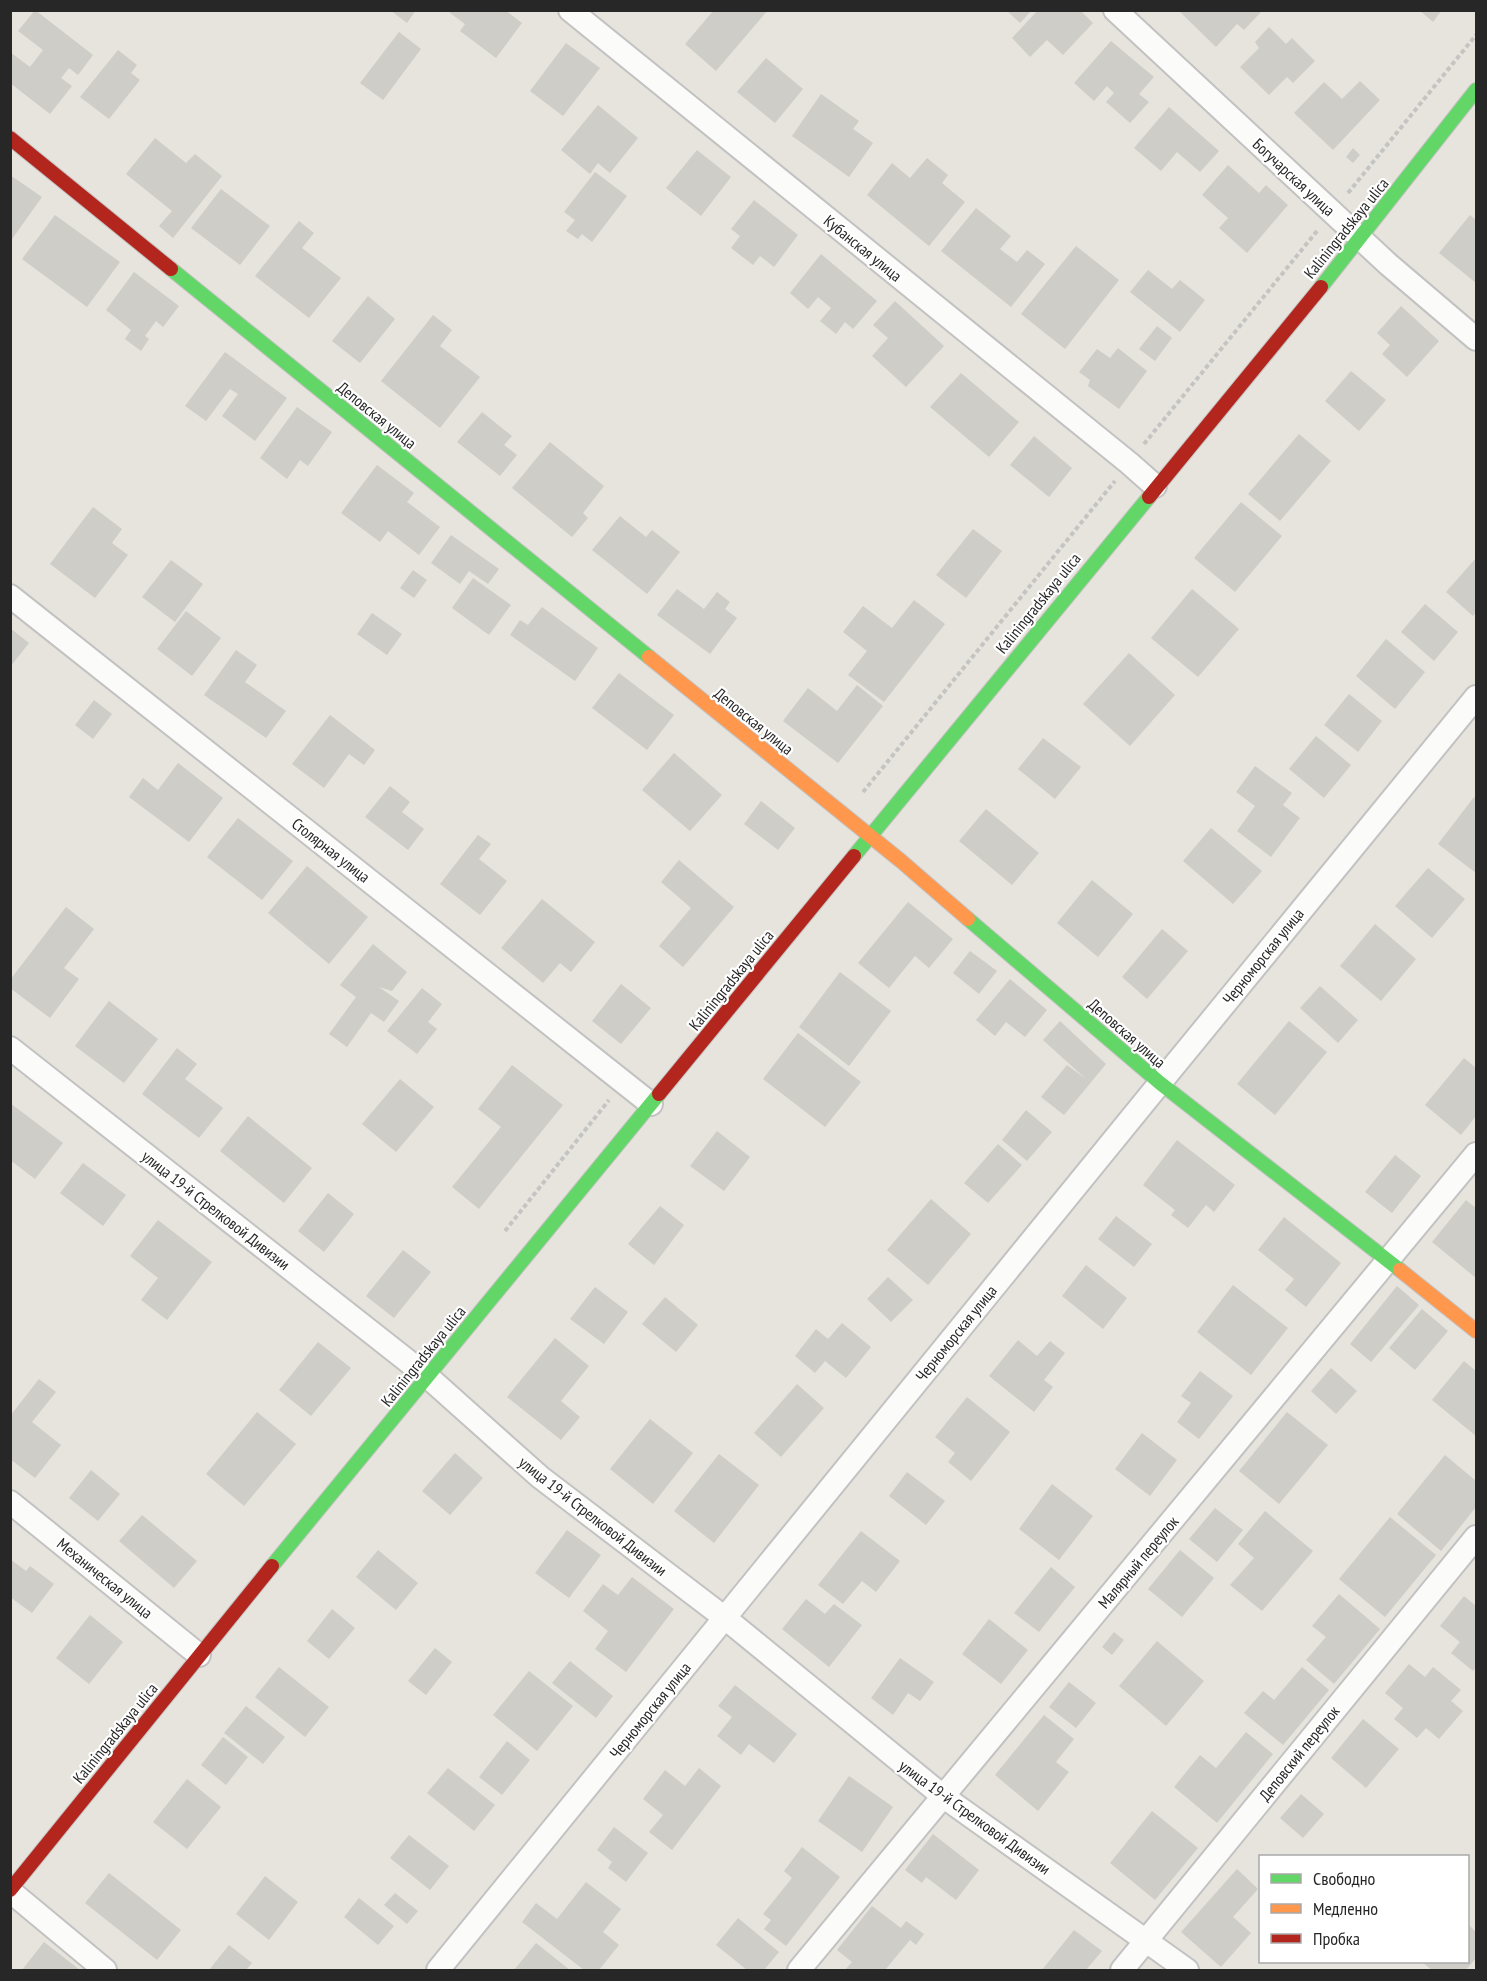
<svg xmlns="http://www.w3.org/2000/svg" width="1487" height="1981" viewBox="0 0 1487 1981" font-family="'PT Sans Narrow',sans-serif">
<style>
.building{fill:#cfcdc7}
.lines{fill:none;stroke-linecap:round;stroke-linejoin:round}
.street-casing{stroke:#c3c2c2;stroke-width:26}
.fast-casing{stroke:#c3c2c2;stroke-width:16}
.slow-casing{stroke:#c3c2c2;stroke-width:16}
.jam-casing{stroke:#c3c2c2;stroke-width:16}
.path{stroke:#c4c4c3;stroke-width:4;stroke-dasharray:4.5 3;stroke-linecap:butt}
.street{stroke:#fbfbfa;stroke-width:22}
.fast{stroke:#63d668;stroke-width:14}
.slow{stroke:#ff974d;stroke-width:14}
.jam{stroke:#b3261e;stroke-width:14}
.labels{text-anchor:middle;stroke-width:4.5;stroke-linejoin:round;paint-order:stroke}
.street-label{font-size:16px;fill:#272727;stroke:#fff}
</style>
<rect width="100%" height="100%" fill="#e6e4dc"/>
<!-- building -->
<g class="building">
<polygon points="35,10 93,55 78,75 69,68 61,78 72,86 50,114 10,83 10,52 30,67 43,50 18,31"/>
<polygon points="390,10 416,10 407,23"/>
<polygon points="451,10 505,10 522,23 496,58 460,31 465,24 450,13"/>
<polygon points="714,10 768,10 716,71 685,44"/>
<polygon points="1006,10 1032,10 1020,23"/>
<polygon points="1038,10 1080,10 1093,23 1063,55 1047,40 1030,57 1012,38"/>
<polygon points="1178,10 1259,10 1261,12 1244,30 1237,24 1216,47"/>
<polygon points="1419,10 1442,10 1433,22"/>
<polygon points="1269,27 1286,44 1292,38 1315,61 1293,83 1287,77 1269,95 1240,67 1259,48 1255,42"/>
<polygon points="399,32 421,49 383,100 360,83"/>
<polygon points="1111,41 1154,77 1139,94 1149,102 1130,123 1106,102 1114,93 1107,86 1094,101 1074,83"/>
<polygon points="566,43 600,68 563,116 530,91"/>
<polygon points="118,50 137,65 131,73 140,80 109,119 80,97"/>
<polygon points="766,58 803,89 775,123 737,92"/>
<polygon points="1360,81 1380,100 1333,150 1294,113 1324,82 1342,99"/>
<polygon points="821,94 859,121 853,129 873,143 849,177 792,136"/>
<polygon points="598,105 638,138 610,173 598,163 590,174 561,150"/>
<polygon points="1169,107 1219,151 1200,172 1177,152 1161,171 1134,148"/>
<polygon points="155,138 186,163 195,154 222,176 173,238 159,226 172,211 126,174"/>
<polygon points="1353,148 1360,155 1353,163 1346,157"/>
<polygon points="697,150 731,177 701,216 666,188"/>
<polygon points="927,158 948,175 942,183 965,202 929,246 867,195 892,163 910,178"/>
<polygon points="1228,165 1259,193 1266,185 1288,205 1247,253 1219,228 1228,218 1202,195"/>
<polygon points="595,172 627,196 592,242 582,234 578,239 566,231 575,220 564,212"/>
<polygon points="10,175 42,197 12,239 10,238"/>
<polygon points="221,189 270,226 240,265 191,228"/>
<polygon points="754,200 798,235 774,267 760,256 753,265 731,248 740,236 731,229"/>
<polygon points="976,208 1011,236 1000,249 1017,262 1027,250 1045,264 1011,307 941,251"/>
<polygon points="55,215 120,262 87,307 22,259"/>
<polygon points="1470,215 1476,220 1476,283 1439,253"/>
<polygon points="299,221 314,233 302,248 341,278 309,318 255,276"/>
<polygon points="1076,246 1119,280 1065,349 1021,314"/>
<polygon points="821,254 877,301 853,329 845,322 836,334 820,321 831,308 818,297 808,309 790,293"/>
<polygon points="1148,270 1172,289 1180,280 1205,300 1180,332 1130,292"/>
<polygon points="134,272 179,306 163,327 156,321 145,336 149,339 141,351 125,339 131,330 106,310"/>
<polygon points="368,296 395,319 360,363 332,341"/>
<polygon points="895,301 944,346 906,387 872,356 888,338 873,325"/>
<polygon points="1401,306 1439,341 1407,377 1382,354 1390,345 1377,333"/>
<polygon points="433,315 452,330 440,346 480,377 440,428 381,381"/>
<polygon points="1157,326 1172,338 1155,361 1139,349"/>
<polygon points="1118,348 1147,371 1119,409 1088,386 1090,380 1079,372 1097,349 1110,358"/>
<polygon points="225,352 287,398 255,441 222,416 238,394 230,389 206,421 185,406"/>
<polygon points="1351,371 1386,400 1359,431 1325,401"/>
<polygon points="961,373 1019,422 989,457 930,407"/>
<polygon points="297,407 332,432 308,466 300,460 287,479 260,458"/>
<polygon points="482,412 512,436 504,445 517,455 500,476 457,442"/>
<polygon points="1299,434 1331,461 1280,521 1248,494"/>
<polygon points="1034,436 1072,468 1049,497 1010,465"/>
<polygon points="550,442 604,486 583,513 588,518 572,537 512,488"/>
<polygon points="377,465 414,493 407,502 440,527 419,555 388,531 380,542 341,513"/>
<polygon points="1241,502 1282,536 1235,592 1194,558"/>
<polygon points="93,507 122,529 112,543 128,555 95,598 50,564"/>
<polygon points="620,516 646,537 652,530 680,552 647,594 592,550"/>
<polygon points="973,529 1002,551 966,598 936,575"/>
<polygon points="451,535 499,569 488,584 469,571 460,584 431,563"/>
<polygon points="1476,558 1476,612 1473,616 1446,592"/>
<polygon points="171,560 203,584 175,622 142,597"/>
<polygon points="413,570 427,580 414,598 400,588"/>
<polygon points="473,578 511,605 489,635 452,608"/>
<polygon points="677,589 704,609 717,592 730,602 725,609 737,618 710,654 657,615"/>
<polygon points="1192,589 1239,629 1198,677 1151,638"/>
<polygon points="914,600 945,624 884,702 848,675 867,651 843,632 863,606 892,628"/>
<polygon points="1425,604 1458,632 1434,661 1401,632"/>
<polygon points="542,607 598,648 575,681 510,635 520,620 528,625"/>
<polygon points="186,611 221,638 192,676 157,649"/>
<polygon points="372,613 402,634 387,655 357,634"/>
<polygon points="10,628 29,643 10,667"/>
<polygon points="1386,639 1425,672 1395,709 1356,676"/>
<polygon points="236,650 257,665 245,682 286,711 266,738 204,695"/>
<polygon points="1129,653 1175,695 1130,746 1083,704"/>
<polygon points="619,673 674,715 647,750 592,708"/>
<polygon points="857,685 883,706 838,763 783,721 808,688 837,711"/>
<polygon points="1349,694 1382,721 1358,752 1324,725"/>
<polygon points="94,700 112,714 93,739 75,725"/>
<polygon points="330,715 375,750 364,765 349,754 324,788 292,764"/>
<polygon points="1316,736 1351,765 1324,798 1289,769"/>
<polygon points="1043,738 1081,767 1055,799 1018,769"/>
<polygon points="674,753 722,795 690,831 642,790"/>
<polygon points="178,763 223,798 189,842 129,797 143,778 158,790"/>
<polygon points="1255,766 1292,793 1283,805 1300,818 1271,857 1237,831 1255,806 1236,792"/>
<polygon points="390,786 410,802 402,812 424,829 408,850 365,817"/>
<polygon points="1474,797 1476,800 1476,873 1438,844"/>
<polygon points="761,801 795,828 778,850 744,824"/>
<polygon points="986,809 1039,853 1012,885 959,841"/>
<polygon points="238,818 293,861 262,900 207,857"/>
<polygon points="1211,828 1262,871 1233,904 1183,861"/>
<polygon points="478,835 491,844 479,859 507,881 480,915 440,884"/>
<polygon points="679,860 734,907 683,967 659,946 691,908 661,882"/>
<polygon points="307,866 368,917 329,964 268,913"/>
<polygon points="1428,868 1465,899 1432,938 1395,906"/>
<polygon points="1092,880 1133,914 1098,957 1057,923"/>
<polygon points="542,899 595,942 571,972 560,963 543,983 501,948"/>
<polygon points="908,902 953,939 929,968 915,956 889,988 858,963"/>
<polygon points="66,907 94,929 64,968 79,979 50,1018 10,988 10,980"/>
<polygon points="1375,924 1416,959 1381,1001 1340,966"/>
<polygon points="1162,929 1188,951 1147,999 1122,977"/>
<polygon points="373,944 407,972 392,991 379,987 399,1001 384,1022 371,1013 347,1047 329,1034 356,997 340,985"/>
<polygon points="970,951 997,971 979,994 953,973"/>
<polygon points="840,972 891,1011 849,1066 799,1027"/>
<polygon points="1010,979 1047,1010 1025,1037 1006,1022 995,1036 976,1020"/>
<polygon points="621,984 651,1008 621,1044 592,1021"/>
<polygon points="1320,986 1358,1020 1338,1043 1300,1008"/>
<polygon points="422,988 442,1004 428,1022 437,1029 417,1054 387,1031"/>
<polygon points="109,1001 158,1039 124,1083 75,1046"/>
<polygon points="1060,1021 1106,1064 1064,1115 1041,1097 1067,1065 1086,1079 1043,1040"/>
<polygon points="1289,1021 1327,1052 1275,1115 1237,1084"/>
<polygon points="798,1033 861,1082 825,1127 763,1079"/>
<polygon points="177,1048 197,1064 185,1079 223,1108 199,1138 142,1094"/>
<polygon points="1464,1058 1476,1068 1476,1116 1461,1135 1425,1105"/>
<polygon points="512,1065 563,1105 479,1209 452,1187 501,1127 478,1109"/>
<polygon points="400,1079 434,1107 396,1152 362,1124"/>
<polygon points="10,1103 63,1143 35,1179 10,1160"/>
<polygon points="1026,1110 1052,1132 1027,1161 1002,1140"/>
<polygon points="248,1116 312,1168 284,1203 220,1151"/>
<polygon points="717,1131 750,1157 724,1191 690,1166"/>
<polygon points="1177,1140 1235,1185 1214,1212 1206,1205 1188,1228 1171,1215 1175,1210 1143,1185"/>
<polygon points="998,1144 1022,1165 988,1203 964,1183"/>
<polygon points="1395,1155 1421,1176 1392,1213 1365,1192"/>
<polygon points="83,1163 126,1195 103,1226 60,1193"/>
<polygon points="328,1193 354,1214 324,1252 298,1231"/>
<polygon points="931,1199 971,1234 928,1285 887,1250"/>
<polygon points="1466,1200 1476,1208 1476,1278 1432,1242"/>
<polygon points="660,1206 684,1225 654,1265 628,1244"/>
<polygon points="1116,1216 1152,1244 1134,1267 1098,1239"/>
<polygon points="1284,1217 1341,1263 1306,1307 1285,1290 1294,1279 1258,1250"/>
<polygon points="158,1220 212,1262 167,1320 141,1300 158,1278 130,1256"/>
<polygon points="403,1250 431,1272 394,1318 366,1296"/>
<polygon points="1086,1265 1127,1298 1103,1329 1062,1296"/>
<polygon points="888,1277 913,1300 891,1322 867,1299"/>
<polygon points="1233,1285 1288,1328 1251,1375 1197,1332"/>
<polygon points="1397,1286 1419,1305 1371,1362 1350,1344"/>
<polygon points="595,1287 628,1312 604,1344 570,1319"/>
<polygon points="665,1297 698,1325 676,1352 642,1324"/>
<polygon points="1422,1309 1448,1331 1415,1370 1389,1348"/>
<polygon points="842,1323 871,1347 846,1378 825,1361 815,1373 795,1356 816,1329 828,1339"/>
<polygon points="555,1338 589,1366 561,1401 580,1417 561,1440 507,1397"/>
<polygon points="1018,1340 1037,1356 1050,1341 1065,1353 1044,1380 1053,1387 1034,1412 989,1376"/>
<polygon points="318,1342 351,1368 311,1416 279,1390"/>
<polygon points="1464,1361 1476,1371 1476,1436 1432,1400"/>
<polygon points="1331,1368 1357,1391 1336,1414 1311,1391"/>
<polygon points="1200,1371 1233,1396 1199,1439 1177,1422 1191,1403 1181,1396"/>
<polygon points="39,1379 56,1392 32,1422 61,1445 35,1478 10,1459 10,1416"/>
<polygon points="797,1384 824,1408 781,1457 754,1433"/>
<polygon points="967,1397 1010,1432 971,1481 948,1462 955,1453 935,1437"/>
<polygon points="257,1412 296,1444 244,1506 206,1474"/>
<polygon points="1287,1412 1328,1445 1279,1504 1239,1471"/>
<polygon points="650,1419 693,1453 653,1504 610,1469"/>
<polygon points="1142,1433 1177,1460 1150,1496 1115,1469"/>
<polygon points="455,1453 483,1478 450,1515 422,1491"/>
<polygon points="719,1454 759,1485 714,1543 674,1511"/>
<polygon points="1445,1455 1476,1481 1476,1507 1441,1551 1397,1514"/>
<polygon points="91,1470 120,1494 98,1521 69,1498"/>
<polygon points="907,1472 945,1501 926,1525 889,1496"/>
<polygon points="1052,1484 1093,1516 1059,1560 1019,1529"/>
<polygon points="1215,1508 1243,1530 1217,1562 1189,1539"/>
<polygon points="1265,1511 1313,1551 1262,1611 1230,1585 1254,1558 1238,1544"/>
<polygon points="142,1515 197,1561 174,1588 119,1541"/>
<polygon points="1390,1517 1436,1555 1385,1617 1339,1579"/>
<polygon points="567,1530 601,1555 569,1598 535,1573"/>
<polygon points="861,1531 900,1561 876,1592 862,1581 843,1604 818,1585"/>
<polygon points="378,1550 418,1583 396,1610 356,1577"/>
<polygon points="1180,1550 1214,1578 1182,1617 1148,1589"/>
<polygon points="10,1559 26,1571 30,1566 54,1584 32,1613 10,1597"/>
<polygon points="1051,1567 1075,1587 1039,1632 1014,1613"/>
<polygon points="632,1577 674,1609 626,1672 595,1649 608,1631 583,1611 603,1584 618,1595"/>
<polygon points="1339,1594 1380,1629 1334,1684 1306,1660 1326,1637 1312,1626"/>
<polygon points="1464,1596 1476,1606 1476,1667 1473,1671 1451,1653 1460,1642 1440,1626"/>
<polygon points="806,1599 825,1614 834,1604 862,1625 829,1667 782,1629"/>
<polygon points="332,1609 355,1628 329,1659 307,1641"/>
<polygon points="90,1615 123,1642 89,1684 56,1658"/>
<polygon points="989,1619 1028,1650 1001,1684 962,1654"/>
<polygon points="1114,1632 1124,1640 1112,1655 1102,1647"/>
<polygon points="1157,1641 1204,1681 1166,1726 1119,1686"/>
<polygon points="435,1648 452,1662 426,1695 408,1681"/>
<polygon points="900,1658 934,1682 920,1701 908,1693 893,1715 871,1698"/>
<polygon points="570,1661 613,1696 596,1718 552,1683"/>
<polygon points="1409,1664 1425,1677 1433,1667 1461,1690 1451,1701 1463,1711 1439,1739 1426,1728 1417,1738 1394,1719 1403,1708 1385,1693"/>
<polygon points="279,1667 329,1707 305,1737 255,1697"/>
<polygon points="1302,1667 1329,1690 1283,1745 1244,1713 1263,1691 1274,1700"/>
<polygon points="529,1671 573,1706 537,1751 493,1715"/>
<polygon points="1069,1682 1096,1703 1076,1728 1049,1707"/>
<polygon points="735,1685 797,1734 774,1763 749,1744 741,1755 717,1736 732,1717 718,1706"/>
<polygon points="246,1706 285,1737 263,1764 224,1733"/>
<polygon points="1044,1715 1074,1739 1056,1762 1069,1772 1038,1811 995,1775"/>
<polygon points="1363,1719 1399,1749 1366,1788 1331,1758"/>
<polygon points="1246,1732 1273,1754 1217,1823 1174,1787 1200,1755 1216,1768"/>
<polygon points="223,1737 248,1757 226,1785 201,1765"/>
<polygon points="507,1741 530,1760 502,1795 479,1777"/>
<polygon points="448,1768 495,1805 474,1831 427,1793"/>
<polygon points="699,1768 721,1786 672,1850 649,1832 663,1815 643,1799 665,1770 685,1786"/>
<polygon points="849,1776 893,1807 862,1852 818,1821"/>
<polygon points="187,1779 221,1807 187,1849 153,1822"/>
<polygon points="1301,1794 1324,1814 1303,1838 1280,1818"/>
<polygon points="1152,1811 1198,1848 1155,1900 1110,1863"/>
<polygon points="614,1827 648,1853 626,1882 608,1868 612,1862 597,1850"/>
<polygon points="933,1834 979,1870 956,1900 926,1877 922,1883 905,1870"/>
<polygon points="409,1835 449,1866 430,1890 390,1858"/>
<polygon points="802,1847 840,1877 786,1946 764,1929 771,1920 763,1914 792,1878 784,1871"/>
<polygon points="1237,1869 1258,1889 1233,1917 1251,1933 1221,1967 1181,1932"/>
<polygon points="109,1873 181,1930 157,1960 85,1903"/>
<polygon points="265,1876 298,1902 269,1940 236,1914"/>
<polygon points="586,1882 621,1909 603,1932 619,1945 599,1970 584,1970 522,1922 536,1903 557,1919"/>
<polygon points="395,1893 418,1911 407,1924 384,1905"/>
<polygon points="359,1898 394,1926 378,1945 344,1917"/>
<polygon points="872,1906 901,1928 906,1921 924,1934 916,1945 910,1940 885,1970 845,1970 852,1962 837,1950"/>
<polygon points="738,1918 779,1952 764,1970 747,1970 716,1945"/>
<polygon points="1468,1924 1476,1932 1476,1958 1466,1970 1432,1970 1422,1962 1468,1962"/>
<polygon points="1074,1930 1102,1951 1086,1970 1042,1970"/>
<polygon points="44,1942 80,1970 22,1970"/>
<polygon points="536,1943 570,1970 514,1970"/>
<polygon points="229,1945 252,1963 246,1970 209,1970"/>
</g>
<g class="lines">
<defs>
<g id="street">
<polyline points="570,10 1129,463 1155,486"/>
<polyline points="1115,10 1388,264 1476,339"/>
<polyline points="10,596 651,1104"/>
<polyline points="10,1048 428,1377 540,1477 725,1618 944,1797 1187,1970"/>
<polyline points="10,1502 199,1655"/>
<polyline points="10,1891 105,1970"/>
<polyline points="438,1970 1160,1083 1476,697"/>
<polyline points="799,1970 1476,1154"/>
<polyline points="1122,1970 1476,1537"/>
</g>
<g id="fast">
<polyline points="171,269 649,657"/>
<polyline points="1321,287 1476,90"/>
<polyline points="854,856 1149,497"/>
<polyline points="968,919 1160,1083 1400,1270"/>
<polyline points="272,1566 659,1094"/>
</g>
<g id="slow">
<polyline points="649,657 901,861 968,919"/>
<polyline points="1400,1270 1476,1331"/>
</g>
<g id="jam">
<polyline points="10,138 171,269"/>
<polyline points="1149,497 1321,287"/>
<polyline points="659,1094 854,856"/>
<polyline points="10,1890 272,1566"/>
</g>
</defs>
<!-- street casing -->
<use href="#street" class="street-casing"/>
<!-- fast casing -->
<use href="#fast" class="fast-casing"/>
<!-- slow casing -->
<use href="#slow" class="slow-casing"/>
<!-- jam casing -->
<use href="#jam" class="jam-casing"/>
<!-- path -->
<g class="path">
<polyline points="1348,193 1476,35"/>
<polyline points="1144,444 1317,231"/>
<polyline points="863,792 1115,481"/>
<polyline points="505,1231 609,1100"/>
</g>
<!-- street -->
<use href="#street" class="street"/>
<!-- fast -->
<use href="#fast" class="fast"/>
<!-- slow -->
<use href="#slow" class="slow"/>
<!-- jam -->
<use href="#jam" class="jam"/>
</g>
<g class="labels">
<!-- street labels -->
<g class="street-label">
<text transform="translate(1294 177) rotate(43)" y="6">Богучарская улица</text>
<text transform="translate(1346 228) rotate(-51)" y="6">Kaliningradskaya ulica</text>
<text transform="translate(863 248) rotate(39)" y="6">Кубанская улица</text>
<text transform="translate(377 415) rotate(39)" y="6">Деповская улица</text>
<text transform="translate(1038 603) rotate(-51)" y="6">Kaliningradskaya ulica</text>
<text transform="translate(754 721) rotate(39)" y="6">Деповская улица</text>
<text transform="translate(331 850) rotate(38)" y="6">Столярная улица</text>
<text transform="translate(1263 956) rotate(-51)" y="6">Черноморская улица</text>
<text transform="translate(731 980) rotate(-51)" y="6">Kaliningradskaya ulica</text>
<text transform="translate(1127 1033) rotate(41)" y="6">Деповская улица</text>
<text transform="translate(216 1210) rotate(38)" y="6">улица 19-й Стрелковой Дивизии</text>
<text transform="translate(956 1333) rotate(-51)" y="6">Черноморская улица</text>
<text transform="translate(423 1356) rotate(-51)" y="6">Kaliningradskaya ulica</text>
<text transform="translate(593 1516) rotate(38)" y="6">улица 19-й Стрелковой Дивизии</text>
<text transform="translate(1138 1562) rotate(-50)" y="6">Малярный переулок</text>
<text transform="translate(105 1578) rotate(39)" y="6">Механическая улица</text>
<text transform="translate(650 1710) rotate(-51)" y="6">Черноморская улица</text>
<text transform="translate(115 1733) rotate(-51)" y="6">Kaliningradskaya ulica</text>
<text transform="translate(1299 1753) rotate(-51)" y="6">Деповский переулок</text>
<text transform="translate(975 1817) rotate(36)" y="6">улица 19-й Стрелковой Дивизии</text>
</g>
</g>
<!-- border -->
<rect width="1487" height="1981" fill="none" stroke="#272727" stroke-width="24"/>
<!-- legend -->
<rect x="1259" y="1855" width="210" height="108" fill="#ffffff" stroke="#a9a9a9" stroke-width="1.5"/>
<rect x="1271" y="1874" width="30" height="9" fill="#63d668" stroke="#a9a9a9" stroke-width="1.5"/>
<text x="1313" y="1885" font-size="18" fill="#272727">Свободно</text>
<rect x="1271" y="1904" width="30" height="9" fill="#ff974d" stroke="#a9a9a9" stroke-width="1.5"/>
<text x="1313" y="1915" font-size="18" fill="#272727">Медленно</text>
<rect x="1271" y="1934" width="30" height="9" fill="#b3261e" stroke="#a9a9a9" stroke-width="1.5"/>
<text x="1313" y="1945" font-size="18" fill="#272727">Пробка</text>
</svg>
